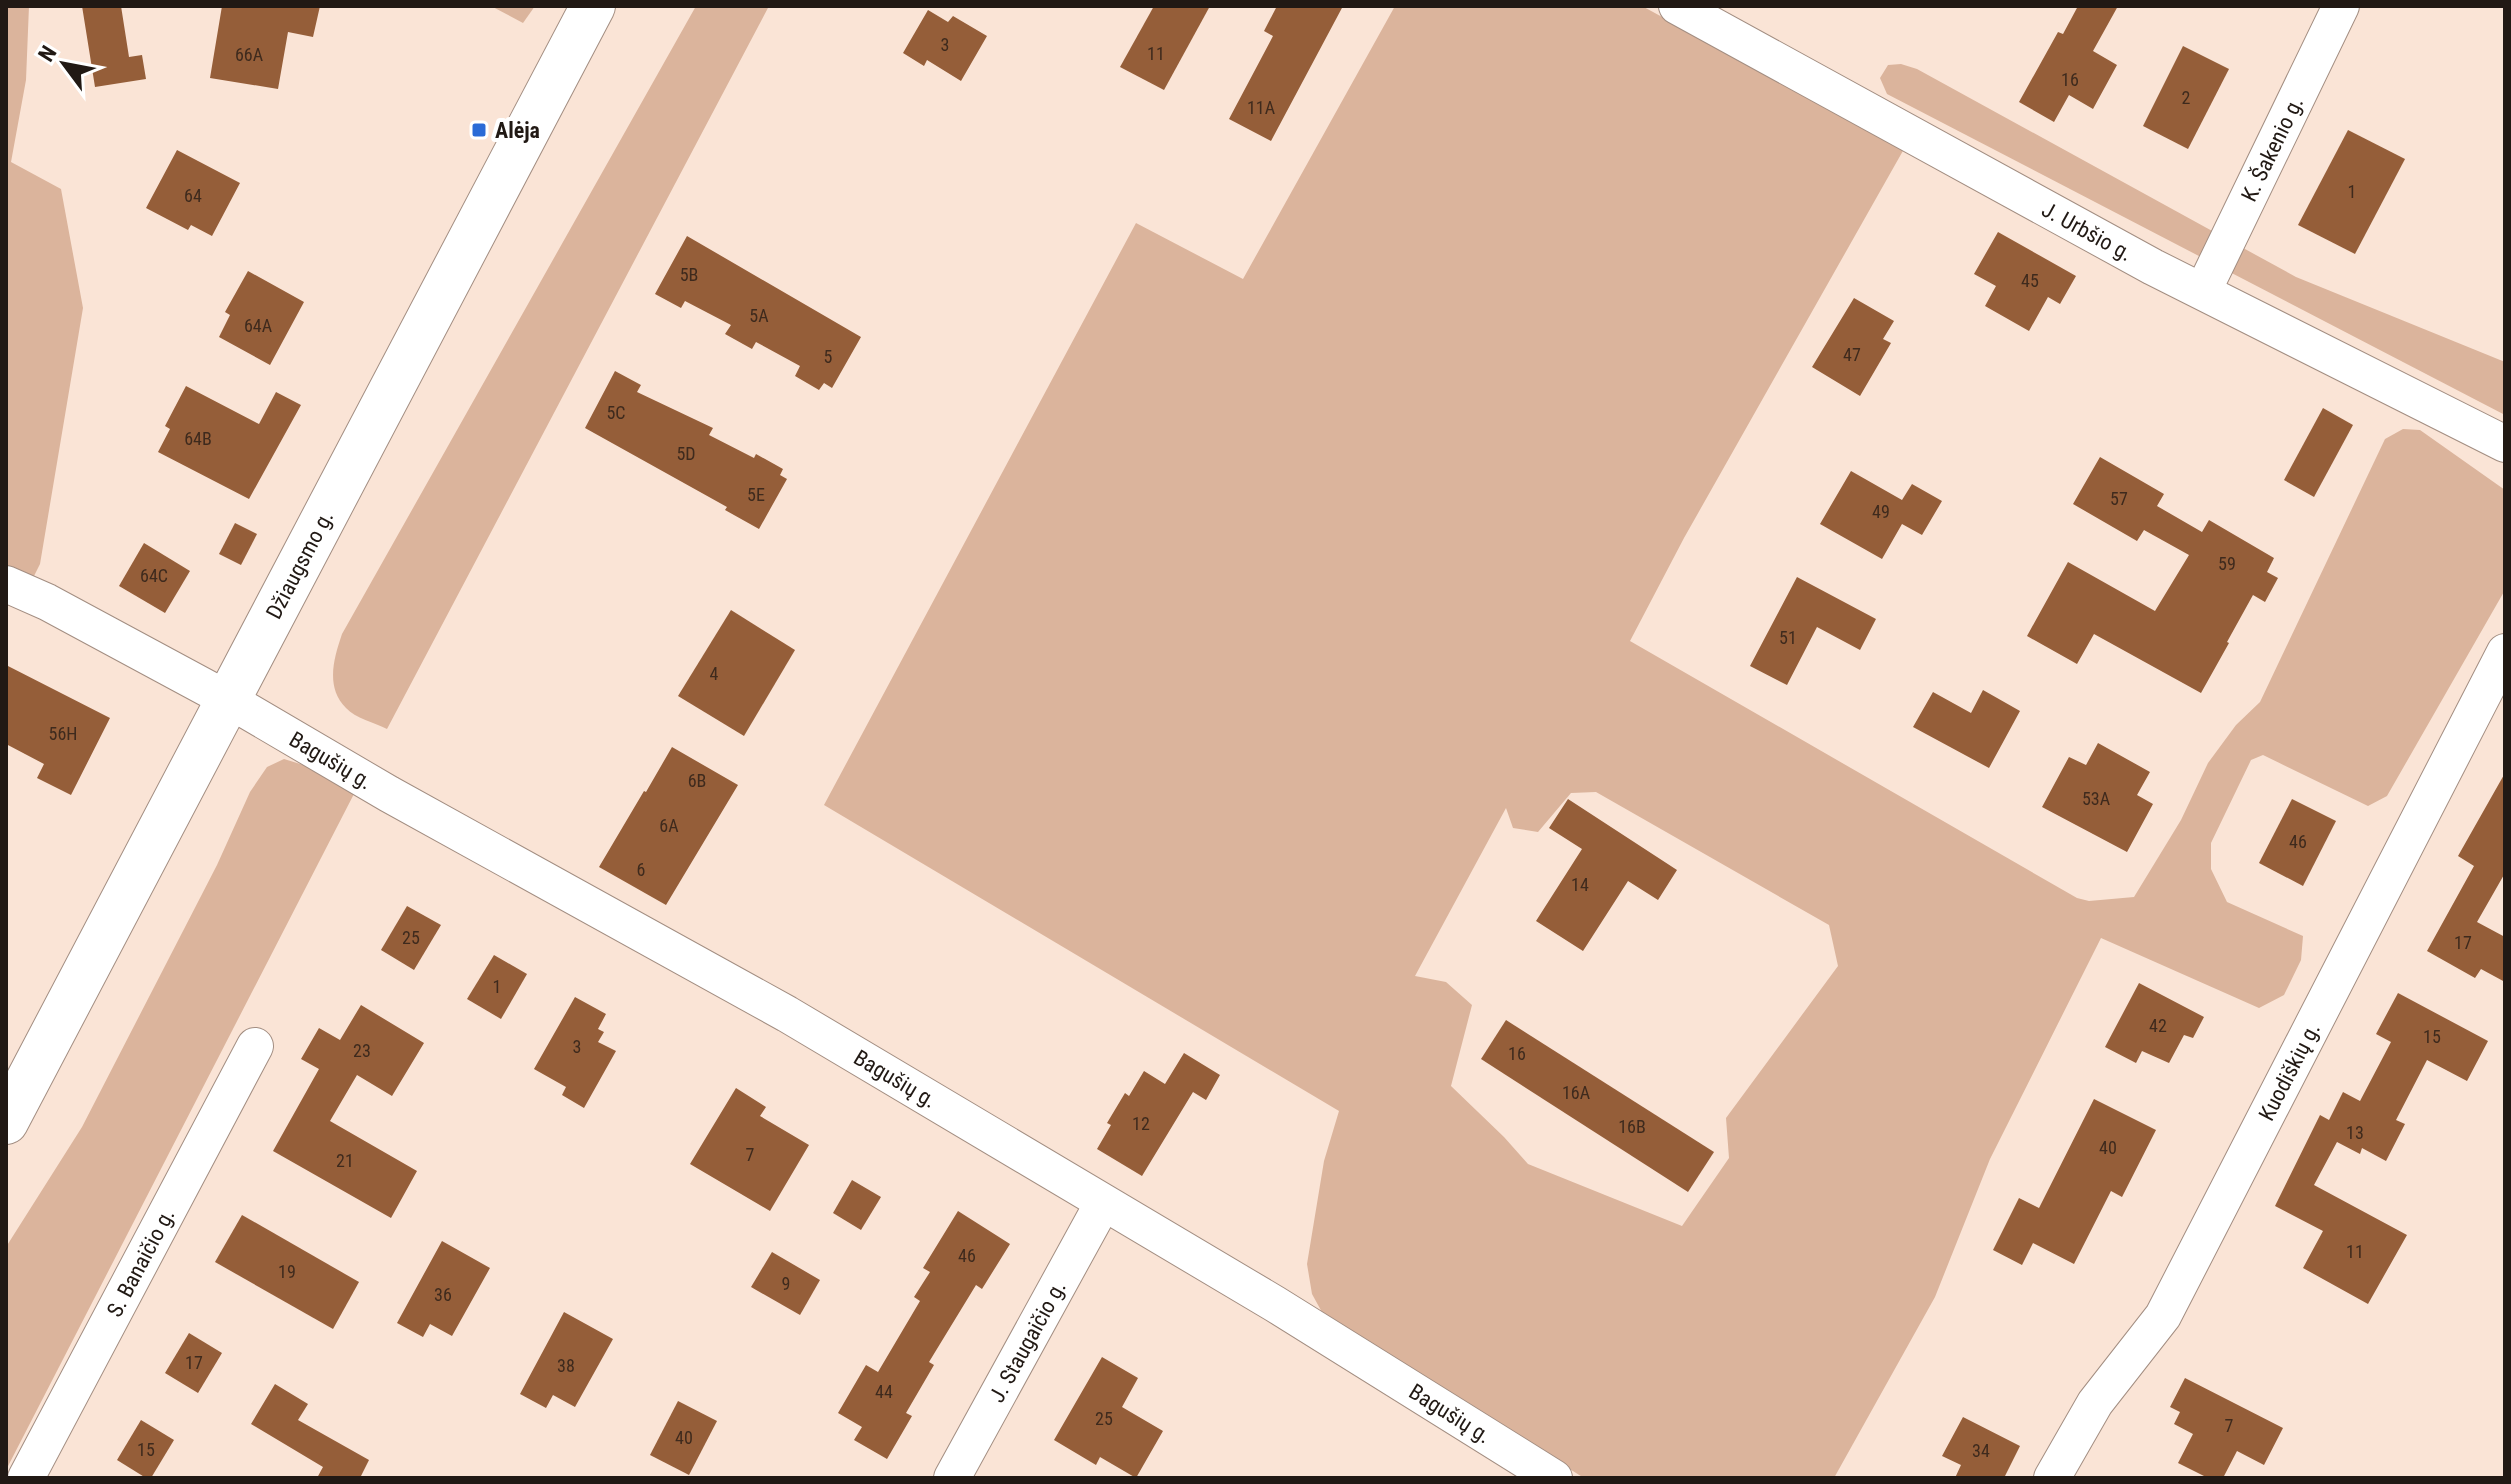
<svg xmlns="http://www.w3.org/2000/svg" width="2511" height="1484" viewBox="0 0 2511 1484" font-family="'Roboto Condensed',sans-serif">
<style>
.green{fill:#dbb49c;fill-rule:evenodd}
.building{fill:#955e39}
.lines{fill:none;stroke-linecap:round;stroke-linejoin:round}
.minor-casing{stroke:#a38e82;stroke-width:38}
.tertiary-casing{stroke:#a38e82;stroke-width:46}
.minor{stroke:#fff;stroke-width:36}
.tertiary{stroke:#fff;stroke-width:44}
.poi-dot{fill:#2a6ad6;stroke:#fff;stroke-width:3}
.labels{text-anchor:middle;stroke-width:8;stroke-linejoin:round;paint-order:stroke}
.number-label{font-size:18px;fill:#3e2a1d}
.poi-label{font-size:22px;font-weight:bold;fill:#211914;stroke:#fff;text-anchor:start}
.street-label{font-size:22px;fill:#211914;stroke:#fff}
</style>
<rect width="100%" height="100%" fill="#fae4d6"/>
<!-- green -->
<g class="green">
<polygon points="6,6 29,6 26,80 11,162 61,189 83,308 40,564 32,580 6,571"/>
<polygon points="491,6 535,6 523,23"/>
<path d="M696,6h73l-382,723c-12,-6 -32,-11 -41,-21 -21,-21 -12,-50 -4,-74z"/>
<path d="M1395,6h247l262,143 -220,389 -54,103 447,257 12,3 45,-4 47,-77 27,-57 28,-38 24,-23 125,-263 18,-10 17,1 85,60v100l-118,206 -19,10 -105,-51 -12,5 -40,83v26l16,33 76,34 -2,24 -17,35 -25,13 -158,-70 -111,221 -55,138 -101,181h-250l-261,-164 -11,-20 -5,-30 17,-103 15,-50 -515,-306 312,-582 107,56zM1596,792l233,133 9,41 -112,152 3,40 -47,68 -154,-62 -24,-27 -53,-51 21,-81 -26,-23 -31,-6 91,-168 7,20 25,4 33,-39z"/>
<polygon points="1901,64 1917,69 2296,277 2505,362 2505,415 1887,94 1880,78 1888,65"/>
<polygon points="284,759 310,767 356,790 6,1470 6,1247 82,1127 217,865 250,792 267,767"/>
</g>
<!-- building -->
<g class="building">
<polygon points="82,6 121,6 129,57 142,55 146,79 95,87"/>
<polygon points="222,6 320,6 313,37 288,32 278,89 210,78"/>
<polygon points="1154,6 1210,6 1164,90 1120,67"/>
<polygon points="1277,6 1343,6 1271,141 1229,119 1273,36 1264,31"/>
<polygon points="2078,6 2118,6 2093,51 2117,65 2093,109 2069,95 2054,122 2019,102 2058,32 2063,34"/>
<polygon points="928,10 948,22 953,16 987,36 961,81 927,60 924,66 903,53"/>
<polygon points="2183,46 2229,69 2188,149 2143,126"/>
<polygon points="2348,130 2405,159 2355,254 2298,225"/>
<polygon points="177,150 240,183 212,236 191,225 188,230 146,208"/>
<polygon points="1998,232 2076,276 2060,304 2048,297 2029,331 1985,306 1996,286 1974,274"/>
<polygon points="687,236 861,337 832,388 824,383 819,390 795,376 800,366 756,342 752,349 725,334 731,325 685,301 681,308 655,294"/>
<polygon points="248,271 304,302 270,365 219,337 230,315 225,312"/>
<polygon points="1854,298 1894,321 1883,339 1891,343 1860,396 1812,367"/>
<polygon points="615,371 641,385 637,392 713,428 709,435 754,458 756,454 783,469 780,475 787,479 759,529 725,510 727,507 585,428"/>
<polygon points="186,386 259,424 276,392 301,405 249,499 158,452 170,429 165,426"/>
<polygon points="2323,408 2353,425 2314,497 2284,480"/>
<polygon points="2100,457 2164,494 2157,506 2202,532 2209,520 2274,558 2267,572 2278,578 2265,602 2253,595 2227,642 2229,643 2201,693 2094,634 2077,664 2027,636 2068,562 2155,611 2189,555 2144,530 2137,541 2073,504"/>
<polygon points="1851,471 1902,500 1912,484 1942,501 1922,535 1902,524 1882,559 1820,524"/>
<polygon points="235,523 257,534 241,565 219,554"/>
<polygon points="144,543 190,571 165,613 119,586"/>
<polygon points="1797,577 1876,619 1860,650 1817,627 1787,685 1750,666"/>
<polygon points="731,610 795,650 744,736 678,696"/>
<polygon points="6,665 110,718 71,795 37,778 44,764 6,744"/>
<polygon points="1983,690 2020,711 1989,768 1913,727 1933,692 1971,713"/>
<polygon points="2098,743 2150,772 2137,795 2153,804 2127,852 2042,807 2069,757 2086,765"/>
<polygon points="672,747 738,785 666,905 599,867 644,791 646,792"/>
<polygon points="2505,773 2505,873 2477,922 2505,937 2505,982 2481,969 2475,978 2427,951 2474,866 2458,856"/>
<polygon points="1568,799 1677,870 1658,900 1628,881 1583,951 1536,921 1582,849 1549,828"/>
<polygon points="2292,799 2336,821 2303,886 2259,863"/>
<polygon points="407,906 441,925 414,970 381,950"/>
<polygon points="494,955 527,974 501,1019 467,999"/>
<polygon points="2139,983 2204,1017 2193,1038 2184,1035 2169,1063 2142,1051 2136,1063 2105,1047"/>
<polygon points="2398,993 2488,1041 2467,1081 2427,1060 2396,1120 2405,1124 2386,1161 2362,1148 2360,1154 2337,1142 2314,1185 2407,1235 2368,1304 2303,1268 2323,1231 2275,1206 2320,1115 2329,1120 2343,1092 2360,1101 2391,1042 2376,1034"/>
<polygon points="575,997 606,1014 598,1029 604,1032 598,1042 616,1051 584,1108 562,1095 566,1087 534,1069"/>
<polygon points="361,1005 424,1043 392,1096 357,1075 330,1121 417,1171 391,1218 273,1151 319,1069 301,1059 319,1028 340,1040"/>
<polygon points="1506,1020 1714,1152 1688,1192 1481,1059"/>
<polygon points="1184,1053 1220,1075 1206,1100 1193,1092 1142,1176 1097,1149 1111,1125 1107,1123 1125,1093 1129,1096 1144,1071 1165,1084"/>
<polygon points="736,1088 766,1107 760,1116 809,1145 770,1211 690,1164"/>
<polygon points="2094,1099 2156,1130 2122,1197 2111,1191 2074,1264 2033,1243 2022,1265 1993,1250 2019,1198 2039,1208"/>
<polygon points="852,1180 881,1197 861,1230 833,1213"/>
<polygon points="958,1211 1010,1244 982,1289 976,1285 929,1362 934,1365 906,1413 912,1416 887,1459 854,1440 862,1427 838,1413 866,1365 878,1372 920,1301 914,1297 930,1272 923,1268"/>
<polygon points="242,1215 359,1282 333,1329 215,1262"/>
<polygon points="442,1241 490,1268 452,1336 430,1324 423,1337 397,1323"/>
<polygon points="772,1252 820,1280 800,1315 751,1287"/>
<polygon points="564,1312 613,1339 575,1407 553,1395 546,1408 520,1394"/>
<polygon points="189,1333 222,1353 198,1393 165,1373"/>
<polygon points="1102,1357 1138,1378 1122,1407 1163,1431 1136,1478 1100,1457 1096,1465 1054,1440"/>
<polygon points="2185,1378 2283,1428 2264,1465 2237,1451 2223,1478 2208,1478 2178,1463 2193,1434 2174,1424 2180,1412 2170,1407"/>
<polygon points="275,1384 308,1404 298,1420 369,1460 360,1478 317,1478 323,1467 251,1424"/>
<polygon points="678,1401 717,1421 689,1475 650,1455"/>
<polygon points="1963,1417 2020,1446 2004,1478 1955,1478 1961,1465 1942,1456"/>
<polygon points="141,1420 174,1440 151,1478 146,1478 117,1460"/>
</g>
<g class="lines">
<defs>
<g id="minor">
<path id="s1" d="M1677,6l476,261 352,177"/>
<path id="s2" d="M2203,291l138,-285"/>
<path id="s3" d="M6,584l41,18 180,97 162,95 398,220 488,290 279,174"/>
<path id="s4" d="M26,1478l229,-432"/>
<path id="s5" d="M952,1478l151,-275"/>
<path id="s6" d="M2052,1478l43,-75 68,-87 342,-664"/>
</g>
<g id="tertiary">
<path id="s7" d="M6,1122l587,-1116"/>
</g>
</defs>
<!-- minor casing -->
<use href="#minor" class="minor-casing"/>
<!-- tertiary casing -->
<use href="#tertiary" class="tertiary-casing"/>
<!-- minor -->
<use href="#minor" class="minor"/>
<!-- tertiary -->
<use href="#tertiary" class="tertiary"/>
</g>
<!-- markers -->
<rect class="poi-dot" x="471" y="122" width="16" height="16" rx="4"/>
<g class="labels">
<!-- number labels -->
<g class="number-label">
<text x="945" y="51">3</text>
<text x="1156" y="60">11</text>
<text x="249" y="61">66A</text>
<text x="2070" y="86">16</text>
<text x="2186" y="104">2</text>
<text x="1261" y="114">11A</text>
<text x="2352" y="198">1</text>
<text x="193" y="202">64</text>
<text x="689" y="281">5B</text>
<text x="2030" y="287">45</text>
<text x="759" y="322">5A</text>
<text x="258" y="332">64A</text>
<text x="1852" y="361">47</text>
<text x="828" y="363">5</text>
<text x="616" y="419">5C</text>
<text x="198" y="445">64B</text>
<text x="686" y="460">5D</text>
<text x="756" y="501">5E</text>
<text x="2119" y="505">57</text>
<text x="1881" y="518">49</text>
<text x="2227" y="570">59</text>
<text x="154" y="582">64C</text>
<text x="1788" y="644">51</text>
<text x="714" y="680">4</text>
<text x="63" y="740">56H</text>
<text x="697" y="787">6B</text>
<text x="2096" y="805">53A</text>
<text x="669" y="832">6A</text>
<text x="2298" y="848">46</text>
<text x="641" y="876">6</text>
<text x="1580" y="891">14</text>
<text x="411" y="944">25</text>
<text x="2463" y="949">17</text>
<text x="497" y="993">1</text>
<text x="2158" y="1032">42</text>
<text x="2432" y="1043">15</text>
<text x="577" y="1053">3</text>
<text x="362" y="1057">23</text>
<text x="1517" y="1060">16</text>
<text x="1576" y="1099">16A</text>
<text x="1141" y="1130">12</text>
<text x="1632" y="1133">16B</text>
<text x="2355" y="1139">13</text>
<text x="2108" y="1154">40</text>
<text x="750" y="1161">7</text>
<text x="345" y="1167">21</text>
<text x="2355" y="1258">11</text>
<text x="967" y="1262">46</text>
<text x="287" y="1278">19</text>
<text x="786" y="1290">9</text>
<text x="443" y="1301">36</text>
<text x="194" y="1369">17</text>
<text x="566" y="1372">38</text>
<text x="884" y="1398">44</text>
<text x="1104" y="1425">25</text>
<text x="2229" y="1432">7</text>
<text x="684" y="1444">40</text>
<text x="146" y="1456">15</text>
<text x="1981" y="1457">34</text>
</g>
<!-- poi labels -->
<g class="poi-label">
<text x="495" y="138">Alėja</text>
</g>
<!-- street labels -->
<g class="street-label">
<text dy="8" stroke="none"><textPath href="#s2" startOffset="158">K. Šakenio g.</textPath></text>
<text dy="8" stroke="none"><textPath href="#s1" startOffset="468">J. Urbšio g.</textPath></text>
<text dy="8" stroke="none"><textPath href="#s7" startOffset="630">Džiaugsmo g.</textPath></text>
<text dy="8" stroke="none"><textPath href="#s3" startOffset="370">Bagušių g.</textPath></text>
<text dy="8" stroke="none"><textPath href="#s6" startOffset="472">Kuodiškių g.</textPath></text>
<text dy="8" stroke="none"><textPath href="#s3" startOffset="1018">Bagušių g.</textPath></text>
<text dy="8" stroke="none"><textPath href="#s4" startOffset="244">S. Banaičio g.</textPath></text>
<text dy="8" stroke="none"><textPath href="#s5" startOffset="156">J. Staugaičio g.</textPath></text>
<text dy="8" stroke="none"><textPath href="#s3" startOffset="1666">Bagušių g.</textPath></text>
</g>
</g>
<!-- border -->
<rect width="2511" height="1484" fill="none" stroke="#211914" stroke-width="16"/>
<!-- north arrow -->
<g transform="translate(64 64) rotate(302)" stroke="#ffffff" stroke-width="6" paint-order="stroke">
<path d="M0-6L14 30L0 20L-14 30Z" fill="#211914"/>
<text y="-12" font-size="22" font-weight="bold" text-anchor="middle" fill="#211914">N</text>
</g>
</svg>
